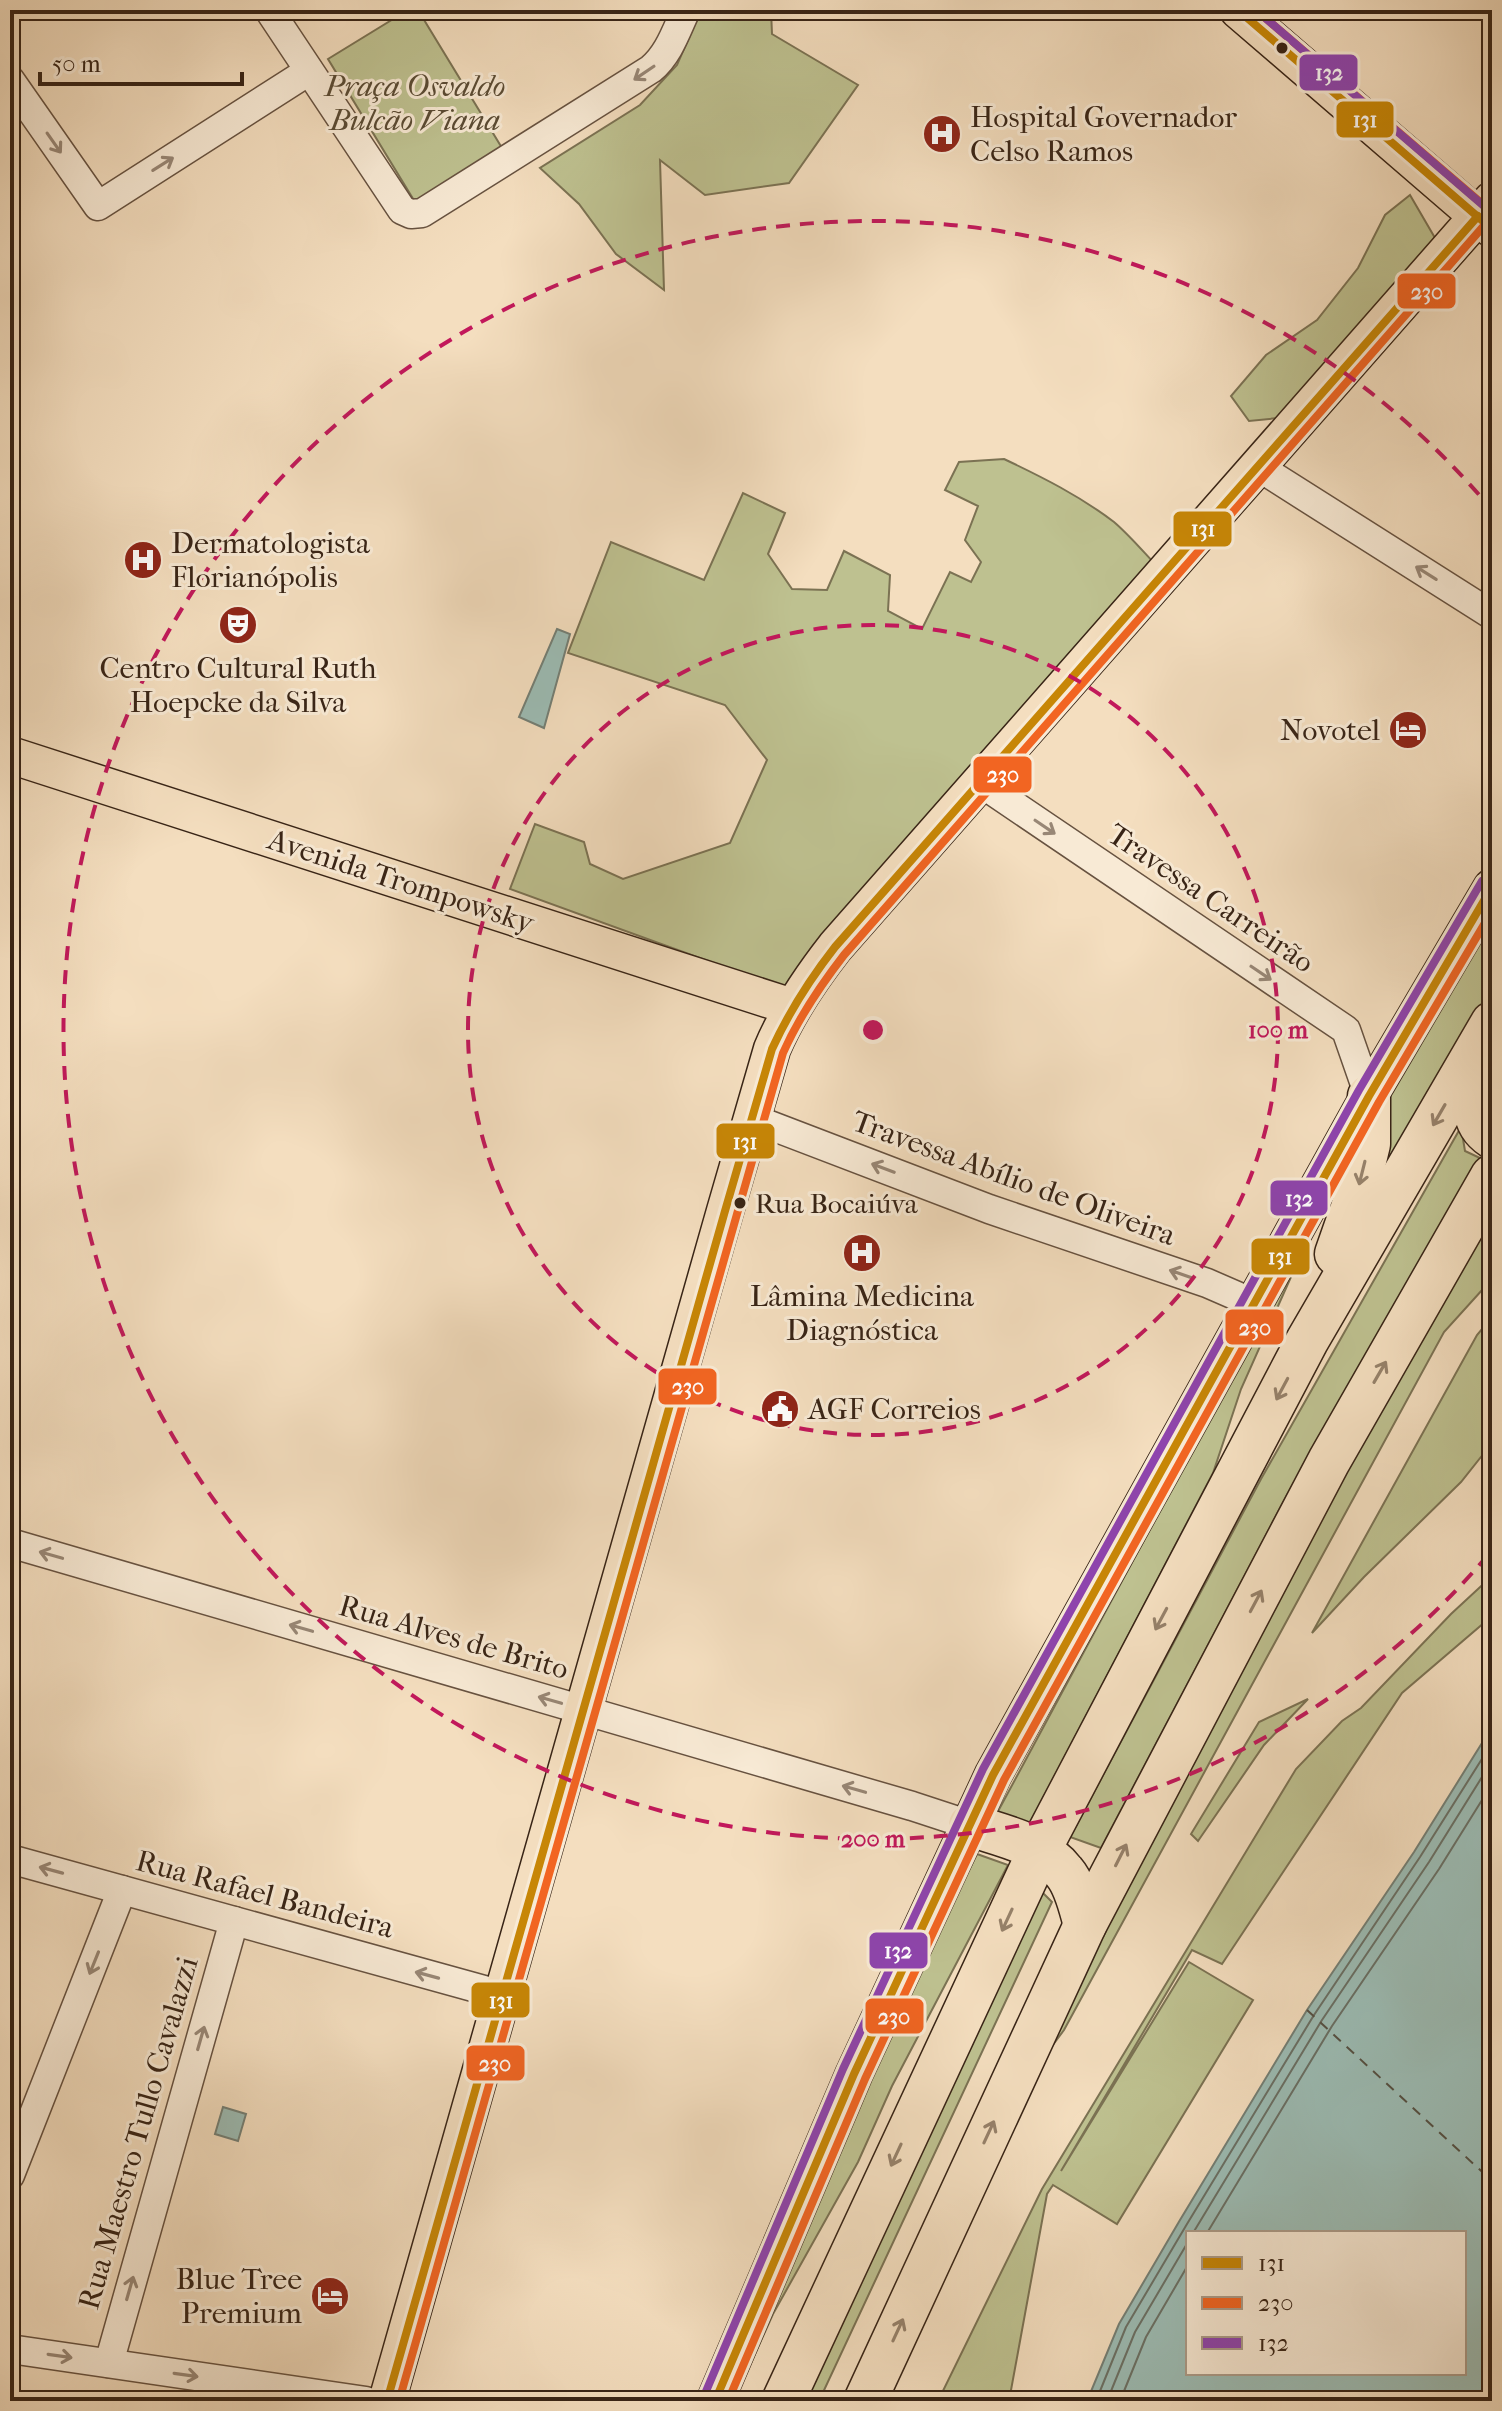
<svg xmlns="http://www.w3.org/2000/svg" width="1502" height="2411" viewBox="0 0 1502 2411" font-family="'IM FELL French Canon',serif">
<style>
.green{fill:#bec190;stroke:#7b7253;stroke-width:2}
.water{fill:#9cbcb4;stroke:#747f75;stroke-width:2;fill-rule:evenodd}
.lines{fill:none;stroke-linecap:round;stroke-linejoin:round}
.shore{stroke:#6a7065;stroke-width:2}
.ferry{stroke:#565245;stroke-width:2;stroke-dasharray:10 8;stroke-linecap:butt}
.minor-casing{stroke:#675240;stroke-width:31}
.major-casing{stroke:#382416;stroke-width:39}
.highway-casing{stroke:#382416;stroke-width:45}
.minor{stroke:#f8ead5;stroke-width:28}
.major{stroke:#f4debf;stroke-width:36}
.highway{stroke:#f4debf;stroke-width:42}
.bus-1-casing{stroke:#f8ead5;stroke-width:14}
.bus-2-casing{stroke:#f8ead5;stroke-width:14}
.bus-3-casing{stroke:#f8ead5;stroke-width:14}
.bus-1{stroke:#c78606;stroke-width:8}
.bus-2{stroke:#f26522;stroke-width:8}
.bus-3{stroke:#8e44ad;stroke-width:8}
.oneway{stroke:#988776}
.oneway2{stroke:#96816a}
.ring{fill:none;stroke:#c2185b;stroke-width:4;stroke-dasharray:14 10}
.bus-dot{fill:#382416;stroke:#f8ead5;stroke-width:3}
.labels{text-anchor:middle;stroke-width:6;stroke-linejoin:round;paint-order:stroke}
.bus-label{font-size:28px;fill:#382416;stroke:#f8ead5;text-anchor:start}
.park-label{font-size:30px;font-style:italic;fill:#5a4b34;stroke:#f8ead5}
.poi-label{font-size:30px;fill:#382416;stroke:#f8ead5;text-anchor:start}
.street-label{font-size:30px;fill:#382416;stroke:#f8ead5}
.centre{fill:#c2185b;stroke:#f8ead5;stroke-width:4}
.ring-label{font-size:24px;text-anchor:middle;font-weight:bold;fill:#c2185b;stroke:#f8ead5;stroke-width:6;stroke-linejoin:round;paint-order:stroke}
.line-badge{stroke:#f8ead5;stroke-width:3}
.badge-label{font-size:22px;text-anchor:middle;font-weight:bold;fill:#fff}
</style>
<rect width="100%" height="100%" fill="#f4debf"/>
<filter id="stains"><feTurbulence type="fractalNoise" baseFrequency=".0025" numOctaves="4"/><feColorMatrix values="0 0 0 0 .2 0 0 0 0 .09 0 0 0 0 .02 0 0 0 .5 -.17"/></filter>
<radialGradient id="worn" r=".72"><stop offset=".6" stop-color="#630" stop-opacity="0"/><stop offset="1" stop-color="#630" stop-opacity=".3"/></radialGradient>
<!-- green -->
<g class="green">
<polygon points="408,10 418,10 502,148 415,202 328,59"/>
<polygon points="701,10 771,10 772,34 858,85 789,183 705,195 660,160 664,290 616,254 579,204 540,168 640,105 677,65"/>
<polygon points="1410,195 1435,238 1288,417 1249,421 1231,396 1266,355 1317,320 1358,268 1385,215"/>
<path d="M1004,459c38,18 76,37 110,63 14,12 27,27 40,41l-369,426 -275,-100 25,-65 49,18 6,22 33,15 107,-36 37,-83 -42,-55 -157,-52 43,-111 93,38 39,-87 42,20 -17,41 24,35 35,1 17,-39 46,24 -2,36 34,18 28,-57 21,10 10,-20 -16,-22 13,-34 -33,-16 14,-28z"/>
<polygon points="1492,922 1492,991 1376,1189 1385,1100"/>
<polygon points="1461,1127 1465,1151 1480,1158 1287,1495 1101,1848 1070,1837 1261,1479"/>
<polygon points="1492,1209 1492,1279 1444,1332 1064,2030 1017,2093 1297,1554"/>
<polygon points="1316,1221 1241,1389 1213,1473 1028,1827 996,1815"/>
<polygon points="1492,1317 1492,1443 1461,1482 1364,1577 1312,1633 1477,1335"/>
<polygon points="1492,1576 1492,1616 1402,1693 1222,1964 1192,1950 1061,2171 1189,1962 1253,2000 1117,2224 1053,2185 1047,2194 1009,2401 938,2401 1042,2189 1296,1769 1342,1721 1361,1708 1451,1614"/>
<polygon points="1308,1699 1264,1745 1198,1841 1191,1834 1259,1722"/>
<polygon points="977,1854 1008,1865 892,2086 858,2162 773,2314 734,2401 862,2080"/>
<polygon points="1042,1892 1052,1902 819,2401 806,2401"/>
</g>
<!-- water -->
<g class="water">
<polygon points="557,629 570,634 544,728 519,717"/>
<path d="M1492,1727v674h-405l32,-77 61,-104 127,-210 107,-158zM1188,2233h276v140h-276z"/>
<polygon points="223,2107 246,2114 238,2141 215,2134"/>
</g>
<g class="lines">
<!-- shore -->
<g class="shore">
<polyline points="1193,2233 1322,2020 1429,1862 1492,1761"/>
<polyline points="1207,2233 1332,2026 1439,1869 1492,1784"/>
<polyline points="1096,2401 1126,2327 1187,2224 1314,2015 1420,1857 1492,1743"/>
<polyline points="1107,2401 1135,2332 1188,2242"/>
<polyline points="1120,2401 1146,2337 1188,2265"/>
</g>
<!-- ferry -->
<polyline class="ferry" points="1307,2010 1492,2181"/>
<defs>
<g id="minor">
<path d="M269,10l133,200 9,4 11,-1 229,-144c18,-15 25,-38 35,-59"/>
<polyline points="10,80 98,206 309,71"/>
<polyline points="1257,466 1492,615"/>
<polyline points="981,783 1346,1030 1369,1096"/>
<polyline points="751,1118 989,1209 1207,1283 1253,1303"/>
<polyline points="10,1543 912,1806 970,1825"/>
<polyline points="10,1859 502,1995"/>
<polyline points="10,2175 122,1890"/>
<polyline points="10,2349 366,2401"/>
<polyline points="109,2363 234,1921"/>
</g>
<g id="major">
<polyline points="1238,10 1492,229"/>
<polyline points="10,755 792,1007"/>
<path d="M387,2401l338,-1190 47,-162c16,-38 38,-70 63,-102l657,-747"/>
<polyline points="715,2401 854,2074 993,1775 1369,1096 1492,887"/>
</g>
<g id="highway">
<path d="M1478,1054c-2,28 -14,65 14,83"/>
<polyline points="1336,1254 1357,1194 1369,1144 1369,1096"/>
<path d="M970,1825c32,11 72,18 94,47 12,14 16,36 21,53"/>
<polyline points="783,2401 1040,1849 1307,1341 1492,1023"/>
<polyline points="865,2401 1085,1925 1329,1461 1492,1176"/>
</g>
</defs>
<!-- minor casing -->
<use href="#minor" class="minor-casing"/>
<!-- major casing -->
<use href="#major" class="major-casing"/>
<!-- highway casing -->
<use href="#highway" class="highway-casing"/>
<!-- minor -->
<use href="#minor" class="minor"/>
<!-- major -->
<use href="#major" class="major"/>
<!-- highway -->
<use href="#highway" class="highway"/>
<defs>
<g id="bus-1">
<polyline points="1238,10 1492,229"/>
<path d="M387,2401l338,-1190 47,-162c17,-37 38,-70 63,-102l643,-731"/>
<polyline points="715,2401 854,2074 993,1775 1369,1096 1492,887"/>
</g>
<g id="bus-2">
<path d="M399,2401l338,-1187 46,-161c16,-36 37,-67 61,-98l645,-735 1,-7 -4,-6 -230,-197"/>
<polyline points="728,2401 865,2079 1004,1780 1379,1102 1492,911"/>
</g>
<g id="bus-3">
<polyline points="1256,10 1492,213"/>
<polyline points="704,2396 843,2069 983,1769 1359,1090 1482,881"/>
</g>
</defs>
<!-- bus-1 casing -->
<use href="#bus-1" class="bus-1-casing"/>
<!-- bus-2 casing -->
<use href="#bus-2" class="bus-2-casing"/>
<!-- bus-3 casing -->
<use href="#bus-3" class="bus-3-casing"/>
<!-- bus-1 -->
<use href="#bus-1" class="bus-1"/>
<!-- bus-2 -->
<use href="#bus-2" class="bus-2"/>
<!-- bus-3 -->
<use href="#bus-3" class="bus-3"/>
</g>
<!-- one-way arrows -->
<defs><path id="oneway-shaft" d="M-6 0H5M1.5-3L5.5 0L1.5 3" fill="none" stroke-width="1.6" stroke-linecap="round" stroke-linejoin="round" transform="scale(2)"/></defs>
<g class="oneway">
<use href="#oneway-shaft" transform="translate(644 73) rotate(146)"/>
<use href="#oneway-shaft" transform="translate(54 143) rotate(55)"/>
<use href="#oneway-shaft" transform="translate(163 164) rotate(-32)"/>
<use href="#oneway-shaft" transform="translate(1426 573) rotate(-148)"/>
<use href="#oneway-shaft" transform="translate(1045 827) rotate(34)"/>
<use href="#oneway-shaft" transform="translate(1261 973) rotate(34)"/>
<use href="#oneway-shaft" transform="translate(883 1168) rotate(-159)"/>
<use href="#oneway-shaft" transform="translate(1181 1274) rotate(-161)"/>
<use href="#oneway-shaft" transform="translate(51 1555) rotate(-164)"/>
<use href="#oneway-shaft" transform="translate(301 1628) rotate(-164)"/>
<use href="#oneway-shaft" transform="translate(550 1700) rotate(-164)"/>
<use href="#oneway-shaft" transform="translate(854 1789) rotate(-164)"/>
<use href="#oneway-shaft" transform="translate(51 1870) rotate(-165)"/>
<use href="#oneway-shaft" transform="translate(94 1963) rotate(112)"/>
<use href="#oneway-shaft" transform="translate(427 1975) rotate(-165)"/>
<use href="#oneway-shaft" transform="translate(201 2038) rotate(-74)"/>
<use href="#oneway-shaft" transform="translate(130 2288) rotate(-74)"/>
<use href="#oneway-shaft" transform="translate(60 2356) rotate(8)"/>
<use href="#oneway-shaft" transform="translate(186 2375) rotate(8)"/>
</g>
<g class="oneway2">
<use href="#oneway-shaft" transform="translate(1439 1115) rotate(120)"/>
<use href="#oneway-shaft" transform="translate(1362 1173) rotate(104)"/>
<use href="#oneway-shaft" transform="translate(1380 1372) rotate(-60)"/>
<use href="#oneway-shaft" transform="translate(1282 1389) rotate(118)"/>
<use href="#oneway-shaft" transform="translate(1256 1601) rotate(-62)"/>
<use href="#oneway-shaft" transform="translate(1161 1619) rotate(118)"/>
<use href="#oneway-shaft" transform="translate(1121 1855) rotate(-63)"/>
<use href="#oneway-shaft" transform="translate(1007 1920) rotate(115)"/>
<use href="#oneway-shaft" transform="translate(989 2132) rotate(-65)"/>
<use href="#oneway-shaft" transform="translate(896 2155) rotate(115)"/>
<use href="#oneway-shaft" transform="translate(898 2330) rotate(-65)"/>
</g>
<!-- distance rings -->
<g class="ring">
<circle cx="873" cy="1030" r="405"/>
<path d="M1488 1555A809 809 0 1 1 1488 505"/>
</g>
<!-- icons -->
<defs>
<symbol id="hospital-disc" viewBox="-11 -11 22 22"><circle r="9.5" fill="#8f2418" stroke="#f8ead5"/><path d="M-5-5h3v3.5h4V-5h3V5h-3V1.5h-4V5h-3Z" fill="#fff"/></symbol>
<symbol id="theatre-disc" viewBox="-11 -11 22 22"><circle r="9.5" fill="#8f2418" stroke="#f8ead5"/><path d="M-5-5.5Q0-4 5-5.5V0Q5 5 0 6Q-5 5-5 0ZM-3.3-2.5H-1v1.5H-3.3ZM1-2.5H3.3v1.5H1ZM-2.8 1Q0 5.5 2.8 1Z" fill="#fff"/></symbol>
<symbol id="hotel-disc" viewBox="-11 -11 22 22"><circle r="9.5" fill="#8f2418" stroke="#f8ead5"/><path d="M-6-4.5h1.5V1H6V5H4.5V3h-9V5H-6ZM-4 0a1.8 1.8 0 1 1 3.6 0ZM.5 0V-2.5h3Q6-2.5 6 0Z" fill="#fff"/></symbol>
<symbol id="civic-disc" viewBox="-11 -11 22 22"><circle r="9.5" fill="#8f2418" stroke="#f8ead5"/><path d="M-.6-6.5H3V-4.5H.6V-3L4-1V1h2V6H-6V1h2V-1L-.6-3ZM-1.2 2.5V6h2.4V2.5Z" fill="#fff"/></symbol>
</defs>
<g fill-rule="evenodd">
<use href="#hospital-disc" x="920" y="112" width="44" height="44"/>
<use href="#hospital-disc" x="121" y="538" width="44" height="44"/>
<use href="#theatre-disc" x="216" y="603" width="44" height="44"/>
<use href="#hotel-disc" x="1386" y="708" width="44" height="44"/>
<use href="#hospital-disc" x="840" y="1231" width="44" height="44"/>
<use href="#civic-disc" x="758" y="1387" width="44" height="44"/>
<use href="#hotel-disc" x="308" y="2274" width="44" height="44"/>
</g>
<!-- markers -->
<g class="bus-dot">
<circle cx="1282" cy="48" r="7"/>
<circle cx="740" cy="1203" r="7"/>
</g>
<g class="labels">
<!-- bus labels -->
<g class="bus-label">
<text x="755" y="1213">Rua Bocaiúva</text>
</g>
<!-- park labels -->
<g class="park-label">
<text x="415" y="96">Praça Osvaldo<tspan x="415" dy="34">Bulcão Viana</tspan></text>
</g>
<!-- poi labels -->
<g class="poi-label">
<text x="970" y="127">Hospital Governador<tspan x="970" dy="34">Celso Ramos</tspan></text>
<text x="171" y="553">Dermatologista<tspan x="171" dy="34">Florianópolis</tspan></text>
<text x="238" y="678" text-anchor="middle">Centro Cultural Ruth<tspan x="238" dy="34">Hoepcke da Silva</tspan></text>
<text x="1380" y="740" text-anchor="end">Novotel</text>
<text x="862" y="1306" text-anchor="middle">Lâmina Medicina<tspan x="862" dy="34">Diagnóstica</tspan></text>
<text x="808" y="1419">AGF Correios</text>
<text x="302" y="2289" text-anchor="end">Blue Tree<tspan x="302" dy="34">Premium</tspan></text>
</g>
<!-- street labels -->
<g class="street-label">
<text transform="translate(401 881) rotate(18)" y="10">Avenida Trompowsky</text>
<text transform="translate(1211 898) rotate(34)" y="10">Travessa Carreirão</text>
<text transform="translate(1014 1178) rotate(20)" y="10">Travessa Abílio de Oliveira</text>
<text transform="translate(454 1637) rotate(16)" y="10">Rua Alves de Brito</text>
<text transform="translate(265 1894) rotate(15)" y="10">Rua Rafael Bandeira</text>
<text transform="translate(138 2133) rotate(-74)" y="10">Rua Maestro Tullo Cavalazzi</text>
</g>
</g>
<circle cx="873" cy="1030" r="12" class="centre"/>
<g class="ring-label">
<text x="1278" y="1038">100 m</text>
<text x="873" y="1847">200 m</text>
</g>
<g class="line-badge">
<rect x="1298" y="53" width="61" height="39" rx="8" fill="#8e44ad"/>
<rect x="1335" y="100" width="60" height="39" rx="8" fill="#c78606"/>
<rect x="1396" y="272" width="61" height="38" rx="8" fill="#f26522"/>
<rect x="1172" y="510" width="61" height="38" rx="8" fill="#c78606"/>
<rect x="972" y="755" width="61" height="39" rx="8" fill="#f26522"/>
<rect x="715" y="1122" width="61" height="38" rx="8" fill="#c78606"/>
<rect x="1269" y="1179" width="60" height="38" rx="8" fill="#8e44ad"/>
<rect x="1250" y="1237" width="61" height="39" rx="8" fill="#c78606"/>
<rect x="1224" y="1308" width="61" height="38" rx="8" fill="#f26522"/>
<rect x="657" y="1367" width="61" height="39" rx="8" fill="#f26522"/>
<rect x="868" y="1931" width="61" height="39" rx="8" fill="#8e44ad"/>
<rect x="470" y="1981" width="61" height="38" rx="8" fill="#c78606"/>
<rect x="864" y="1997" width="61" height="38" rx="8" fill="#f26522"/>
<rect x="465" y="2044" width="61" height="38" rx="8" fill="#f26522"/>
</g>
<g class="badge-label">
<text x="1329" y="80">132</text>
<text x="1365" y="127">131</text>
<text x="1427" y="299">230</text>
<text x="1203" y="536">131</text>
<text x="1003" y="782">230</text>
<text x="745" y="1149">131</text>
<text x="1299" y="1206">132</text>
<text x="1280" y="1264">131</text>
<text x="1255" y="1335">230</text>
<text x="688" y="1394">230</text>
<text x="898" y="1958">132</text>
<text x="501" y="2008">131</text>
<text x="894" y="2024">230</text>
<text x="495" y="2071">230</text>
</g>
<!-- margin -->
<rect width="1502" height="2411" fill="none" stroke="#f4debf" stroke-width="40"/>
<rect x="12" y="12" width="1478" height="2387" fill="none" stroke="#382416" stroke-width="4"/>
<rect x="20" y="20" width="1462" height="2371" fill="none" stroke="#382416" stroke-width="2"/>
<!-- legend -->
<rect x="1186" y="2231" width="280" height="144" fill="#f8ead5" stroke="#ab9b89" stroke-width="2"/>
<rect x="1202" y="2257" width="40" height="12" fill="#c78606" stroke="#ab9b89" stroke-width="2"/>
<text x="1258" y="2271" font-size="24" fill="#382416">131</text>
<rect x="1202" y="2297" width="40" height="12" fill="#f26522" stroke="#ab9b89" stroke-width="2"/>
<text x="1258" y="2311" font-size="24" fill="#382416">230</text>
<rect x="1202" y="2337" width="40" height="12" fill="#8e44ad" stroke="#ab9b89" stroke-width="2"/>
<text x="1258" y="2351" font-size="24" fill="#382416">132</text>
<!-- scale -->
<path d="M40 72v12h202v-12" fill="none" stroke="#382416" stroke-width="4"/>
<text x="52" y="72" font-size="24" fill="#382416" stroke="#f8ead5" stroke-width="6" paint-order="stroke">50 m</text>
<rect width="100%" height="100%" filter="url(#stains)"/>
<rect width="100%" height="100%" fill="url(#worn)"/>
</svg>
